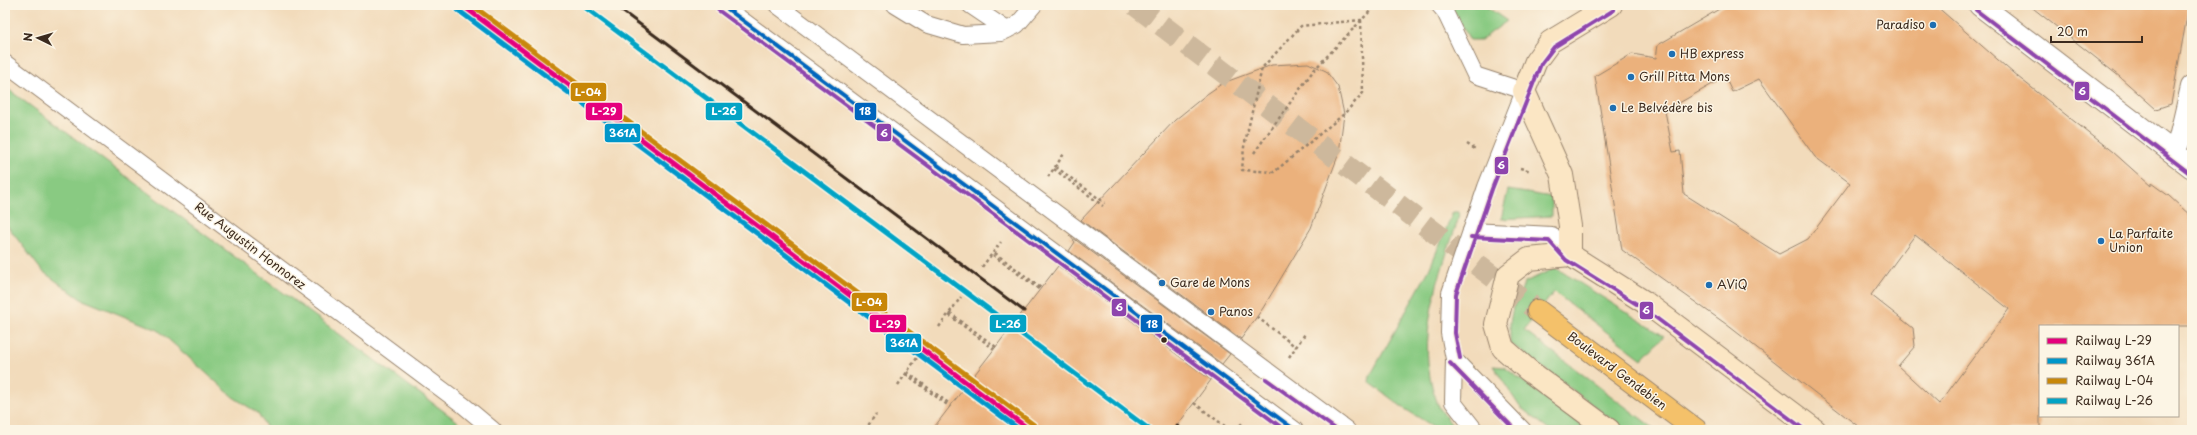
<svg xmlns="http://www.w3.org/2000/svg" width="2197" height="435" viewBox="0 0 2197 435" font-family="'Playpen Sans',sans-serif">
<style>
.green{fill:#89ca82;stroke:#627a50}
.building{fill:#ebb17c;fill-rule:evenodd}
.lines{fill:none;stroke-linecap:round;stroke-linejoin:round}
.highway-tunnel{stroke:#cdb89c;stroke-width:22;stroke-dasharray:22 11;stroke-linecap:butt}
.lane-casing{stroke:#96826c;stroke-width:18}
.street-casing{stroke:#96826c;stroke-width:24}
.secondary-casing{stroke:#96826c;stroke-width:24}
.highway-casing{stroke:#96826c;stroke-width:24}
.path{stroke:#96826c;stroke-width:2.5;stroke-dasharray:3 3;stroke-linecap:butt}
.lane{stroke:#fff;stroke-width:16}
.street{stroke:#fff;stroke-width:22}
.secondary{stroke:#fbe6c4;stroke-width:22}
.highway{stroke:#f4c16b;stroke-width:22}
.rail{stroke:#3b2a1e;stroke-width:3}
.bus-1-casing{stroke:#fcf5e5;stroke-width:7}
.bus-2-casing{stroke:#fcf5e5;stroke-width:7}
.bus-1{stroke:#0065bd;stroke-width:4}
.bus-2{stroke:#8e44ad;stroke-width:4}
.rail-1-casing{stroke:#fcf5e5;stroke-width:8}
.rail-2-casing{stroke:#fcf5e5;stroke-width:8}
.rail-3-casing{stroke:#fcf5e5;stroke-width:8}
.rail-4-casing{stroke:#fcf5e5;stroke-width:8}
.rail-1{stroke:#e5007d;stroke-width:5}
.rail-2{stroke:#0096ca;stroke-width:5}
.rail-3{stroke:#c88708;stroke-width:5}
.rail-4{stroke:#03a3c5;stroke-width:5}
.poi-dot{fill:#1f6fb2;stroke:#fcf5e5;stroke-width:1.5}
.bus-dot{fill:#3b2a1e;stroke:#fcf5e5;stroke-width:1.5}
.labels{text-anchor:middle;stroke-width:3;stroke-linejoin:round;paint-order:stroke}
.poi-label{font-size:12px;fill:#3b2a1e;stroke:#fcf5e5;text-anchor:start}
.street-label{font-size:12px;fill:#3b2a1e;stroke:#fcf5e5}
.line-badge{stroke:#fcf5e5;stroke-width:1.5}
.badge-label{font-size:11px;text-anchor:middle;font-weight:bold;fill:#fff}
</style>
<rect width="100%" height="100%" fill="#fcf5e5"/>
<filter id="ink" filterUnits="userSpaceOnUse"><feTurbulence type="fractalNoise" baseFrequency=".025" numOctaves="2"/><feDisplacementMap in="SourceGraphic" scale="8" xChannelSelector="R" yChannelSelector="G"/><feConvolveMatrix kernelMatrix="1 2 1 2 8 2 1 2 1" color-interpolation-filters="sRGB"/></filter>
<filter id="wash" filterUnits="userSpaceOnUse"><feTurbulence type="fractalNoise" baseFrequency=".012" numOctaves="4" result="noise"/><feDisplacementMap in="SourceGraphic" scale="16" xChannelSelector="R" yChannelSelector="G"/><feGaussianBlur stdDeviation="0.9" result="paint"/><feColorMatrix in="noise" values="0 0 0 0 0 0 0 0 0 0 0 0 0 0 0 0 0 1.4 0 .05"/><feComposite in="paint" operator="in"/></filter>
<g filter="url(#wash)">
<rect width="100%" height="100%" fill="#f2dbbb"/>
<!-- green -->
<g class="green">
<polygon points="1450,5 1484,5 1507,21 1481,40 1470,40"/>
<polygon points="5,87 457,421 466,430 268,430 258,413 233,397 158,330 81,299 42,271 5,223"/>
<polygon points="1508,190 1552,197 1552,216 1501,219"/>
<path d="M1453,212h6l-1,8c-19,57 -44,119 -22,179 3,11 13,22 20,31h-17l-34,-21 -36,-27 1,-6 59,-106z"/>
<polygon points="1556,268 1664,336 1642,359 1554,292 1524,330 1656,430 1626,430 1510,343 1510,323 1513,307 1525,282"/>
<polygon points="1493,366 1504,367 1589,430 1550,430 1520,407"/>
</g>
<g id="blocks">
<!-- building -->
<g class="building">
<path d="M1726,5h209l78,68 100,79 38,34v-3l18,13 23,21v109h-152v104h-177l-137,-106 -104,-74 -27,-174 37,-22 24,4 2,-13zM1725,77l7,15 27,-13 56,78 35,26 -42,56 -29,15 -95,-60 -4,-43 -7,1 -8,-41zM1915,235l94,74 -70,95 -41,-38 17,-20 -2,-18 -42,-33z"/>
<polygon points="2029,5 2189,5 2171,104 2156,109 2120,77"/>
<polygon points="1308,63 1326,71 1338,87 1344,114 1339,153 1311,228 1263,308 1241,339 1081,220 1175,120 1207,94 1223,83 1272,65"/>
<polygon points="1069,235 1230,354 1222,364 1069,251 1075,242"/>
<polygon points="1058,266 1211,380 1174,430 932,430"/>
</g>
</g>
</g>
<g filter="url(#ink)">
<use href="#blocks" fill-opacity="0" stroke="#96826c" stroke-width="1"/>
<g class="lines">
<!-- highway-tunnel -->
<polyline class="highway-tunnel" points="1135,5 1538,311"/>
<defs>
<g id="lane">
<polyline points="722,5 1295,430"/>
<polyline points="777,5 1347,430"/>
<polyline points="895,5 926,24 963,35 1001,33 1017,25 1034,5"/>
<polyline points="970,5 1007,30"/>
<polyline points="1439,5 1445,12 1475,75 1524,91 1486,187 1450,293 1449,333 1454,359 1453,402 1475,430"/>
<polyline points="5,63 463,405 493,430"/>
<polyline points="1471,231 1552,235 1570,255"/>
<polyline points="1454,359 1523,430"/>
</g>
<g id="street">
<polyline points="1980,5 2192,167"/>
<polyline points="2174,152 2180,138 2192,87"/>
</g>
<g id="secondary">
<polyline points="1570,255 1570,226 1562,175 1524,91 1536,61 1550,42 1611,5"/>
<polyline points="1609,430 1528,370 1503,348 1496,324 1508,275 1529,259 1570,255 1646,303 1815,430"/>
</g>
<polyline id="highway" points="1538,311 1696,430"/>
</defs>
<!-- lane casing -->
<use href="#lane" class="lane-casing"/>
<!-- street casing -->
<use href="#street" class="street-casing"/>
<!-- secondary casing -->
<use href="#secondary" class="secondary-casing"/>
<!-- highway casing -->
<use href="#highway" class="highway-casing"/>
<!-- path -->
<g class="path">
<polygon points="1361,20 1363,93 1344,114 1274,172 1242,170 1244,147 1262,68 1301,26"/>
<polyline points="1467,144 1475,149"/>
<polyline points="1254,153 1313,71 1376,5"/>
<polyline points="1056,167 1105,203"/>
<polyline points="1520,168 1531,171"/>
<polyline points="1054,169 1103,206"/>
<polyline points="1048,177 1064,154"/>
<polyline points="995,253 1041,288"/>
<polyline points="993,255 1040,290"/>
<polyline points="982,267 1001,242"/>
<polyline points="950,313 996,347"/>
<polyline points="949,315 994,349"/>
<polyline points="1257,317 1296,347"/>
<polyline points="939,327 961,297"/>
<polyline points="1289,357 1305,334"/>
<polyline points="907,372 951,405"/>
<polyline points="906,374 950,407"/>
<polyline points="898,385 919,355"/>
<polyline points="1194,403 1230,430"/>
<polyline points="865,430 876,414"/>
<polyline points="1236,430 1244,421"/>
</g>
<!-- lane -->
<use href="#lane" class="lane"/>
<!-- street -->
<use href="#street" class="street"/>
<!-- secondary -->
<use href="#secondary" class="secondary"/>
<!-- highway -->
<use href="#highway" class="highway"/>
<!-- rail -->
<g class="rail">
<polyline points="614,5 1024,311"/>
<polyline points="1177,426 1183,430"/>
</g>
<defs>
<polyline id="bus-1" points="722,5 1295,430"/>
<g id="bus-2">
<polyline points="718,10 1285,430"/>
<polyline points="1976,10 2188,172"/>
<polyline points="1471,237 1549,241 1566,260 1643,308 1805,430"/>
<polyline points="1460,358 1455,333 1456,294 1492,189 1541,64 1554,47 1614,10"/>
<polyline points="1450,363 1515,430"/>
<polyline points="1266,379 1337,430"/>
</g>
</defs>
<!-- bus-1 casing -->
<use href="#bus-1" class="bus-1-casing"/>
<!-- bus-2 casing -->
<use href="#bus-2" class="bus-2-casing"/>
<!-- bus-1 -->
<use href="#bus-1" class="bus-1"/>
<!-- bus-2 -->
<use href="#bus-2" class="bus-2"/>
<defs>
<polyline id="rail-1" points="462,5 1030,430"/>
<polyline id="rail-2" points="458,10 1020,430"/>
<polyline id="rail-3" points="472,5 1034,425"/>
<polyline id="rail-4" points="582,5 1150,430"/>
</defs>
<!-- rail-1 casing -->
<use href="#rail-1" class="rail-1-casing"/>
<!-- rail-2 casing -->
<use href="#rail-2" class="rail-2-casing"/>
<!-- rail-3 casing -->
<use href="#rail-3" class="rail-3-casing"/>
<!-- rail-4 casing -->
<use href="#rail-4" class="rail-4-casing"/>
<!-- rail-1 -->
<use href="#rail-1" class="rail-1"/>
<!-- rail-2 -->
<use href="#rail-2" class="rail-2"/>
<!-- rail-3 -->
<use href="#rail-3" class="rail-3"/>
<!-- rail-4 -->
<use href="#rail-4" class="rail-4"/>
</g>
</g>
<!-- markers -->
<g class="poi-dot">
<circle cx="1933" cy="25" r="4"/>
<circle cx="1672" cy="54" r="4"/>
<circle cx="1631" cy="77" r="4"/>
<circle cx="1613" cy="108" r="4"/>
<circle cx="2101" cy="241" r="4"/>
<circle cx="1162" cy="283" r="4"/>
<circle cx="1709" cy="285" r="4"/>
<circle cx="1211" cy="312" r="4"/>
</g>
<circle class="bus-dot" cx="1164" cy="340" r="3.5"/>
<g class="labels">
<!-- poi labels -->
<g class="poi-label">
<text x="1925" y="29" text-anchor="end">Paradiso</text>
<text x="1680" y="58">HB express</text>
<text x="1639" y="81">Grill Pitta Mons</text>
<text x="1621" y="112">Le Belvédère bis</text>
<text x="2109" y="238">La Parfaite<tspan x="2109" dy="14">Union</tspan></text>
<text x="1170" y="287">Gare de Mons</text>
<text x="1717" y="289">AViQ</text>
<text x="1219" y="316">Panos</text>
</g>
<!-- street labels -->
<g class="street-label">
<text transform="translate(250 246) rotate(37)" y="4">Rue Augustin Honnorez</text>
<text transform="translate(1617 371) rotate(37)" y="4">Boulevard Gendebien</text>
</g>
</g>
<g class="line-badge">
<rect x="2074" y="81" width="16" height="20" rx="4" fill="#8e44ad"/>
<rect x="570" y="82" width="37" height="20" rx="4" fill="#c88708"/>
<rect x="585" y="102" width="38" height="19" rx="4" fill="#e5007d"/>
<rect x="705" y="102" width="38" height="19" rx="4" fill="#03a3c5"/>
<rect x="854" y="102" width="23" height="19" rx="4" fill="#0065bd"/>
<rect x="876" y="123" width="16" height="19" rx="4" fill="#8e44ad"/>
<rect x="604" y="123" width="37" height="20" rx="4" fill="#0096ca"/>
<rect x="1494" y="156" width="15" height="19" rx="4" fill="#8e44ad"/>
<rect x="851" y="292" width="37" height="20" rx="4" fill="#c88708"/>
<rect x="1111" y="298" width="16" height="19" rx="4" fill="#8e44ad"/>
<rect x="1639" y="301" width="15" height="19" rx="4" fill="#8e44ad"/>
<rect x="869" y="314" width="38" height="19" rx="4" fill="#e5007d"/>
<rect x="989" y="314" width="38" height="19" rx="4" fill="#03a3c5"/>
<rect x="1140" y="314" width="23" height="19" rx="4" fill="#0065bd"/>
<rect x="885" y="333" width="37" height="20" rx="4" fill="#0096ca"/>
</g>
<g class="badge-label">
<text x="2082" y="95">6</text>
<text x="588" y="96">L-04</text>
<text x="604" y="115">L-29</text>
<text x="724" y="115">L-26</text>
<text x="865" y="115">18</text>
<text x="884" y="137">6</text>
<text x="623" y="137">361A</text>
<text x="1501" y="169">6</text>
<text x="869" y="306">L-04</text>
<text x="1119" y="311">6</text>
<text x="1646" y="314">6</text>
<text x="888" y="328">L-29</text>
<text x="1008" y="328">L-26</text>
<text x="1152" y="328">18</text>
<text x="904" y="347">361A</text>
</g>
<!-- margin -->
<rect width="2197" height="435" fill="none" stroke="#fcf5e5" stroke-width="20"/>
<!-- legend -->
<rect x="2039" y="325" width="140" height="92" fill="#fcf5e5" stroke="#afa495"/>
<rect x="2047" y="338" width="20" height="6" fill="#e5007d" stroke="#afa495"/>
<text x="2075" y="345" font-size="12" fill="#3b2a1e">Railway L-29</text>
<rect x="2047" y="358" width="20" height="6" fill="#0096ca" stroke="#afa495"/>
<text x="2075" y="365" font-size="12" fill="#3b2a1e">Railway 361A</text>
<rect x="2047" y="378" width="20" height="6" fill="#c88708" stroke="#afa495"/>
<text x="2075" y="385" font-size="12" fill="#3b2a1e">Railway L-04</text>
<rect x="2047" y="398" width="20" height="6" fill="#03a3c5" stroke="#afa495"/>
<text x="2075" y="405" font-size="12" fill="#3b2a1e">Railway L-26</text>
<!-- north arrow -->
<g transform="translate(38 38) rotate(275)" stroke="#fcf5e5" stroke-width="3" paint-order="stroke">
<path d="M0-3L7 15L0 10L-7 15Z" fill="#3b2a1e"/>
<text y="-6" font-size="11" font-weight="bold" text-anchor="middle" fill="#3b2a1e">N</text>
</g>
<!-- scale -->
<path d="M2051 36v6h91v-6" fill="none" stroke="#3b2a1e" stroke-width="2"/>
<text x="2057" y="36" font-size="12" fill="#3b2a1e" stroke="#fcf5e5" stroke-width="3" paint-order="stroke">20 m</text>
</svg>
